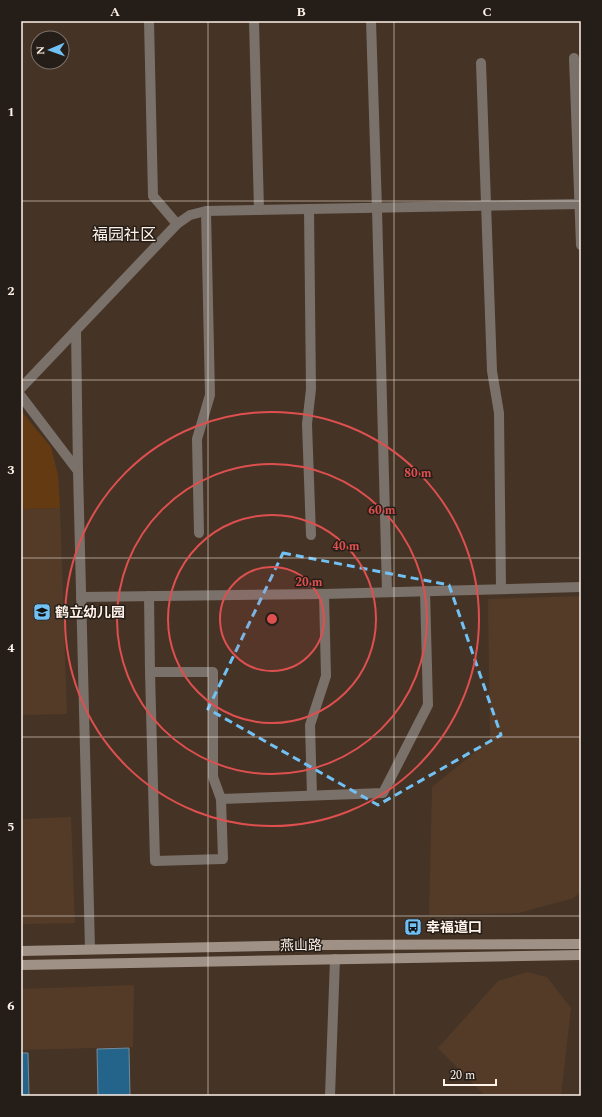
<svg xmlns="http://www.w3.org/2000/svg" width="602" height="1117" viewBox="0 0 602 1117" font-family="Spectral,'Noto Sans SC',serif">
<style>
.built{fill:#533b28}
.green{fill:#643a12}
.building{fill:#25648a;stroke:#768c9c}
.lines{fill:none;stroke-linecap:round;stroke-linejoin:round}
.service{stroke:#7a716a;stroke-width:10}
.minor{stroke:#7a716a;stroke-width:10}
.secondary{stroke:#9f9186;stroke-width:10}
.marked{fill:none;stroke:#71c1f5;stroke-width:3;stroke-dasharray:8 5;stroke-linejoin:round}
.grid{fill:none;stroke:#fef2e9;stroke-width:1;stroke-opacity:0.55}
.ring{fill:none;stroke:#de504f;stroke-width:2}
.labels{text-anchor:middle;stroke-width:3;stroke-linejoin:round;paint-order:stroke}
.poi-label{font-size:14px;font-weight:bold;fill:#fef2e9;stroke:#251d17;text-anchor:start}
.street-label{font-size:14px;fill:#fef2e9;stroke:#251d17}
.quarter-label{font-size:16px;fill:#fef2e9;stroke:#251d17}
.centre{fill:#de504f;stroke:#251d17;stroke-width:2}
.ring-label{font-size:12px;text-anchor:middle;font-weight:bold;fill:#de504f;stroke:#251d17;stroke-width:3;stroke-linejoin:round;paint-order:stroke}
.neatline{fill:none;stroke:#fef2e9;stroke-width:1.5}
.grid-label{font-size:13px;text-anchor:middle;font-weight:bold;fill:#fef2e9}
</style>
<rect width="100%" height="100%" fill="#453325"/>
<!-- built -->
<g class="built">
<polygon points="60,508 67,714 21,715 21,509"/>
<polygon points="581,596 581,891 574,898 519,913 429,915 432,787 490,740 488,599"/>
<polygon points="71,817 75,923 21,924 21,819"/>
<polygon points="527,972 547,977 571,1008 561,1096 485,1096 438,1048 498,981"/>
<polygon points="134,985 133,1047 21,1050 21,989"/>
</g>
<!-- green -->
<polygon class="green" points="21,411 51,447 58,475 60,508 21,509"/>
<!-- building -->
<g class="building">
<polygon points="129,1048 130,1096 98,1096 97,1049"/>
<polygon points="21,1053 28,1053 29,1096 21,1096"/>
</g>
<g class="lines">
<!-- service -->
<g class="service">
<polyline points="149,21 153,196 177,224"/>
<polyline points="254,21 259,210"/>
<polyline points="574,58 581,245"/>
<polyline points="481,63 492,371 499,413 501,589"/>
<polyline points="309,209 311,389 307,424 311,535"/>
<polyline points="377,209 387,592"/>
<polyline points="199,533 197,439 210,395 206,211"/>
<polyline points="149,596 150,672 213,672 213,777 221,799 383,793 428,705 425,591"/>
<polyline points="150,672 155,861 223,859 221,799"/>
<polyline points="312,795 310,725 326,676 324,594"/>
</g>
<!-- minor -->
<g class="minor">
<polyline points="371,21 377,209"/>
<polyline points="76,330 78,471"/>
<polyline points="21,388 177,224 190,215 206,211 581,204"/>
<polyline points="21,396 78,471 90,949"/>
<polyline points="81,597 324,594 581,587"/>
<polyline points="330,1096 335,959"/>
</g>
<!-- secondary -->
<g class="secondary">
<polyline points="21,951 322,945 581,944"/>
<polyline points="21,965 581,955"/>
</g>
</g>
<!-- marked area -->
<path class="marked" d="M283,553l166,32 52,150 -123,70 -170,-96z"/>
<!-- grid -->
<path class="grid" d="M208,21v1075M394,21v1075M21,201h560M21,380h560M21,558h560M21,737h560M21,916h560"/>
<!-- distance rings -->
<circle cx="272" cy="619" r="52" fill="#de504f" fill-opacity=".12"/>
<g class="ring">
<circle cx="272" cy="619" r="52"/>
<circle cx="272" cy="619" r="104"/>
<circle cx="272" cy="619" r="155"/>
<circle cx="272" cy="619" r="207"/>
</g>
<!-- icons -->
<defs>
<symbol id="school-square" viewBox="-11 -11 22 22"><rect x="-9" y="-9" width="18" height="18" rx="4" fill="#71c1f5" stroke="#251d17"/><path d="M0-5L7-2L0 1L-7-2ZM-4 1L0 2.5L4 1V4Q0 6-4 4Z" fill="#111"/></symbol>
<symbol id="bus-square" viewBox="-11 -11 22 22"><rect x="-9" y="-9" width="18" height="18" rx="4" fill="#71c1f5" stroke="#251d17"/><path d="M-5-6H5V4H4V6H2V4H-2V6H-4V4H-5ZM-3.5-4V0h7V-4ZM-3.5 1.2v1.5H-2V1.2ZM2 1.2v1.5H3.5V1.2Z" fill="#111"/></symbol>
</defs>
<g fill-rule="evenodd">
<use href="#school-square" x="32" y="602" width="20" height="20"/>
<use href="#bus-square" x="403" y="917" width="20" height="20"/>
</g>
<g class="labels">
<!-- poi labels -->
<g class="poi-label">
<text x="55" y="617">鹤立幼儿园</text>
<text x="426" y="932">幸福道口</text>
</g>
<!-- street labels -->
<g class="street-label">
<text transform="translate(301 945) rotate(-1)" y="5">燕山路</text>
</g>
<!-- quarter labels -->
<g class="quarter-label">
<text x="124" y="240">福园社区</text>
</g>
</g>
<circle cx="272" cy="619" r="6" class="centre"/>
<g class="ring-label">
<text x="418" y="477">80 m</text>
<text x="382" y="514">60 m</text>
<text x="346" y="550">40 m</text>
<text x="309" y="586">20 m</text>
</g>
<!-- border -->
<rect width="602" height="1117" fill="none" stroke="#251d17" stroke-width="44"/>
<!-- north arrow -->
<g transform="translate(50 50) rotate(268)"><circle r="19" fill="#251d17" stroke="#7c726b"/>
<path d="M0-3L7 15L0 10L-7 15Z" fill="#71c1f5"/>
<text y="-6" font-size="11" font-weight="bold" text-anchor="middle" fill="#fef2e9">N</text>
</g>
<!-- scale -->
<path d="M444 1079v6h52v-6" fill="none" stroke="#fef2e9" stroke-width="2"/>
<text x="450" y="1079" font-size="12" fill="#fef2e9" stroke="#251d17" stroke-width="3" paint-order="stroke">20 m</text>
<rect x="22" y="22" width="558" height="1073" class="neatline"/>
<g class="grid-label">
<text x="115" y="16">A</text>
<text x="301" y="16">B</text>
<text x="487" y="16">C</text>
<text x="11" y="116">1</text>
<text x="11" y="295">2</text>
<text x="11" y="474">3</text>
<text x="11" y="652">4</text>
<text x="11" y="831">5</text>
<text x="11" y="1010">6</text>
</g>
</svg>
